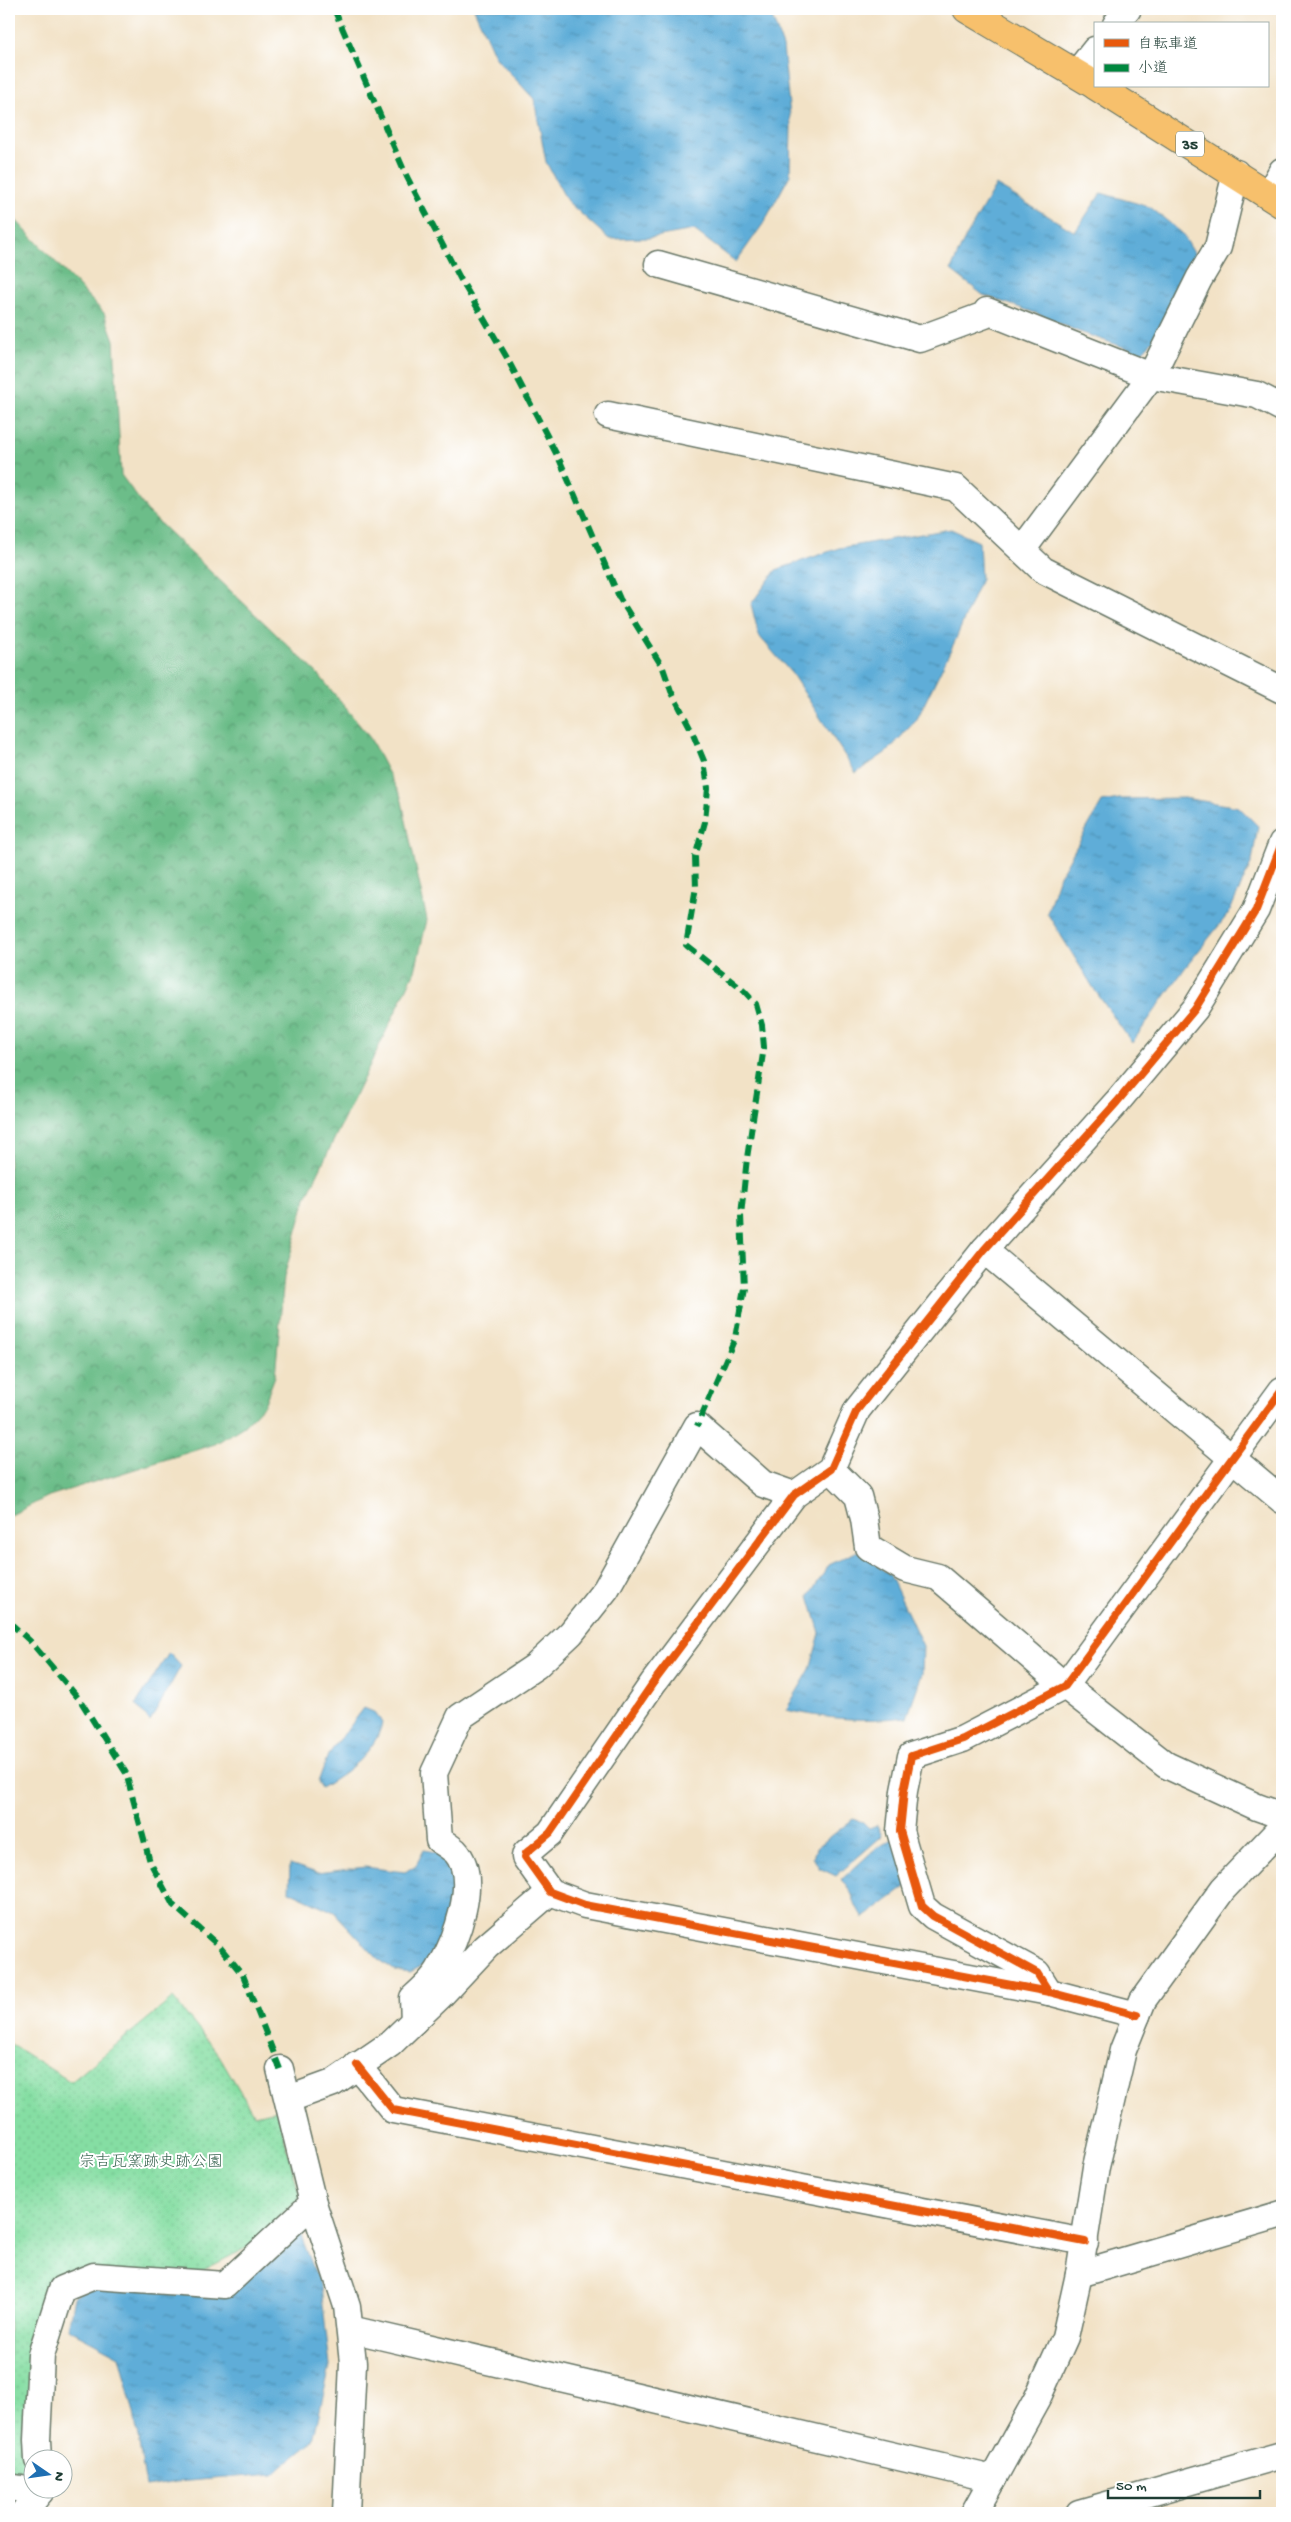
<svg xmlns="http://www.w3.org/2000/svg" width="1291" height="2522" viewBox="0 0 1291 2522" font-family="'Gochi Hand','Klee One',sans-serif">
<style>
.forest{fill:url(#forest-crowns);stroke:#467d5e}
.park{fill:url(#park-dots);stroke:#528e6c}
.water{fill:url(#water-ripples);stroke:#3e7586}
.lines{fill:none;stroke-linecap:round;stroke-linejoin:round}
.minor-casing{stroke:#697767;stroke-width:29}
.major-casing{stroke:#697767;stroke-width:30}
.minor{stroke:#fff;stroke-width:26}
.major{stroke:#f7c06c;stroke-width:28}
.quiet{stroke:#00873e;stroke-width:6;stroke-dasharray:12 6;stroke-linecap:butt}
.cycleway-casing{stroke:#fff;stroke-width:11}
.cycleway{stroke:#e8590c;stroke-width:8}
.labels{text-anchor:middle;stroke-width:4;stroke-linejoin:round;paint-order:stroke}
.shield{fill:#fff;stroke:#627771;stroke-width:1}
.shield-label{font-size:15px;font-weight:bold;fill:#1f3d34}
.park-label{font-size:16px;fill:#386550;stroke:#fff}
</style>
<defs>
<pattern id="forest-crowns" width="20" height="18" patternUnits="userSpaceOnUse" patternTransform="scale(1.25)"><rect width="20" height="18" fill="#6cbd89"/><path d="M2 6a3 3 0 1 1 6 0M12 15a3 3 0 1 1 6 0" fill="none" stroke="#589b71"/></pattern>
<pattern id="park-dots" width="8" height="8" patternUnits="userSpaceOnUse" patternTransform="scale(1.25)"><rect width="8" height="8" fill="#85dea3"/><path d="M2 2h.1M6 6h.1" fill="none" stroke="#72bf8d" stroke-width="1.8" stroke-linecap="round"/></pattern>
<pattern id="water-ripples" width="26" height="14" patternUnits="userSpaceOnUse" patternTransform="scale(1.25)"><rect width="26" height="14" fill="#5eadd8"/><path d="M2 4q2-2 4 0t4 0M15 11q2-2 4 0t4 0" fill="none" stroke="#4d8eb0"/></pattern>
</defs>
<rect width="100%" height="100%" fill="#fff"/>
<filter id="ink" filterUnits="userSpaceOnUse"><feTurbulence type="fractalNoise" baseFrequency=".02" numOctaves="2"/><feDisplacementMap in="SourceGraphic" scale="10" xChannelSelector="R" yChannelSelector="G"/><feConvolveMatrix kernelMatrix="1 2 1 2 8 2 1 2 1" color-interpolation-filters="sRGB"/></filter>
<filter id="wash" filterUnits="userSpaceOnUse"><feTurbulence type="fractalNoise" baseFrequency=".0096" numOctaves="4" result="noise"/><feDisplacementMap in="SourceGraphic" scale="20" xChannelSelector="R" yChannelSelector="G"/><feGaussianBlur stdDeviation="1.12" result="paint"/><feColorMatrix in="noise" values="0 0 0 0 0 0 0 0 0 0 0 0 0 0 0 0 0 1.4 0 .05"/><feComposite in="paint" operator="in"/></filter>
<g filter="url(#wash)">
<rect width="100%" height="100%" fill="#f2e2c6"/>
<!-- forest -->
<polygon class="forest" points="9,213 104,313 114,340 121,475 149,513 319,675 370,738 401,797 427,920 415,971 306,1198 284,1277 275,1376 264,1405 244,1426 215,1444 49,1496 9,1516"/>
<!-- park -->
<polygon class="park" points="173,1998 219,2055 254,2115 277,2110 300,2197 250,2246 198,2273 56,2288 32,2460 32,2477 9,2469 9,2043 71,2082"/>
<!-- water -->
<g class="water">
<polygon points="474,9 769,9 783,47 791,125 790,175 763,224 736,262 694,230 649,238 609,239 567,201 546,162 534,99 496,58"/>
<polygon points="996,185 1075,232 1101,193 1150,207 1182,233 1197,258 1164,329 1141,353 1077,331 1038,314 983,295 951,270 963,242"/>
<polygon points="951,529 979,542 981,579 955,641 917,719 888,751 856,773 792,674 759,636 751,604 776,570 839,548"/>
<polygon points="1184,798 1239,807 1258,826 1252,861 1229,913 1185,968 1132,1043 1096,992 1047,913 1058,879 1102,802 1119,799"/>
<path d="M858,1551l32,24 33,71 -1,28 -15,43c-43,5 -79,2 -121,-7l24,-41 10,-36 -11,-37 20,-31z"/>
<polygon points="169,1653 181,1666 150,1722 136,1704"/>
<path d="M364,1708l12,5 6,10c-6,29 -37,51 -61,65l-3,-6 10,-27z"/>
<polygon points="853,1819 863,1822 869,1828 877,1825 882,1836 836,1876 819,1868 813,1857 816,1848"/>
<path d="M896,1837l14,47 -46,34c-13,-15 -8,-25 -23,-38l34,-31z"/>
<polygon points="424,1850 443,1853 455,1862 452,1910 435,1948 424,1965 410,1972 394,1970 377,1958 334,1912 289,1891 290,1864 317,1873 365,1867 405,1872 416,1865"/>
<polygon points="299,2231 321,2287 330,2366 313,2441 273,2474 176,2482 146,2487 134,2413 119,2356 68,2329 74,2296 103,2279 208,2290"/>
</g>
</g>
<g filter="url(#ink)">
<g class="lines">
<defs>
<g id="minor">
<polyline points="1116,24 1128,9"/>
<polyline points="1076,74 1095,50"/>
<polyline points="1269,194 1282,171"/>
<polyline points="658,264 920,339 985,315 987,311 1151,376 1257,395 1282,408"/>
<polyline points="608,415 956,488 1043,570 1282,690"/>
<polyline points="1022,550 1151,376 1199,279 1218,247 1236,173"/>
<polyline points="984,1250 1282,1500"/>
<polyline points="831,1469 858,1496 864,1519 868,1547 905,1569 938,1577 1065,1686 1166,1765 1257,1807 1282,1816"/>
<polyline points="1049,1992 1037,1973 933,1916 922,1906 900,1831 904,1791 911,1756 963,1739 1065,1686 1282,1390"/>
<polyline points="1137,2015 1049,1992 585,1905 550,1892 525,1857 526,1853 550,1833 653,1683 794,1495 831,1469 857,1410 984,1250 1117,1102 1195,1009 1256,910 1282,843"/>
<path d="M414,2021l-1,-23c9,-8 20,-18 26,-28 16,-27 42,-92 16,-119 -5,-4 -11,-8 -16,-11l-5,-67 26,-56 76,-51 35,-33 35,-44 91,-163 66,58 31,11"/>
<polyline points="357,2065 393,2110 1085,2242"/>
<polyline points="289,2099 333,2083 390,2044 440,1996 486,1947 550,1892"/>
<polyline points="313,2203 347,2306 353,2363 346,2513"/>
<polyline points="1079,2274 1282,2214"/>
<polyline points="350,2329 993,2479"/>
<polyline points="38,2460 37,2440 41,2355 62,2289 94,2276 225,2285 313,2203 280,2069"/>
<polyline points="9,2487 40,2492"/>
<polyline points="23,2513 40,2492"/>
<polyline points="974,2513 1037,2399 1065,2337 1079,2274 1096,2167 1123,2050 1143,2000 1223,1889 1282,1827"/>
<polyline points="1079,2513 1282,2455"/>
</g>
<g id="major">
<polyline points="967,9 1095,85"/>
<polyline points="1096,86 1282,204"/>
</g>
</defs>
<!-- minor casing -->
<use href="#minor" class="minor-casing"/>
<!-- major casing -->
<use href="#major" class="major-casing"/>
<!-- minor -->
<use href="#minor" class="minor"/>
<!-- major -->
<use href="#major" class="major"/>
<!-- quiet -->
<g class="quiet">
<polyline points="334,9 407,177 461,280 506,356 560,461 620,599 663,668 671,691 690,727 704,761 708,788 705,822 695,857 696,887 686,945 744,991 756,1004 762,1025 764,1047 747,1158 741,1215 744,1288 735,1338 697,1426"/>
<polyline points="9,1622 30,1641 80,1700 126,1773 150,1862 173,1905 220,1947 243,1975 280,2069"/>
</g>
<defs>
<g id="cycleway">
<polyline points="1049,1992 1037,1973 933,1916 922,1906 900,1831 904,1791 911,1756 963,1739 1065,1686 1282,1390"/>
<polyline points="1137,2015 1049,1992 585,1905 550,1892 525,1857 526,1853 550,1833 653,1683 794,1495 831,1469 857,1410 984,1250 1117,1102 1195,1009 1256,910 1282,843"/>
<polyline points="357,2065 393,2110 1085,2242"/>
</g>
</defs>
<!-- cycleway casing -->
<use href="#cycleway" class="cycleway-casing"/>
<!-- cycleway -->
<use href="#cycleway" class="cycleway"/>
</g>
</g>
<g class="labels">
<!-- shield labels -->
<rect class="shield" x="1176" y="131.5" width="28" height="25" rx="4"/>
<g class="shield-label">
<text x="1190" y="149">35</text>
</g>
<!-- park labels -->
<g class="park-label">
<text x="151" y="2166">宗吉瓦窯跡史跡公園</text>
</g>
</g>
<!-- margin -->
<rect width="1291" height="2522" fill="none" stroke="#fff" stroke-width="30"/>
<!-- legend -->
<rect x="1094" y="22" width="175" height="65" fill="#ffffff" stroke="#a5b1ae"/>
<rect x="1104" y="39" width="25" height="8" fill="#e8590c" stroke="#a5b1ae"/>
<text x="1138" y="48" font-size="15" fill="#1f3d34">自転車道</text>
<rect x="1104" y="64" width="25" height="8" fill="#00873e" stroke="#a5b1ae"/>
<text x="1138" y="72" font-size="15" fill="#1f3d34">小道</text>
<!-- north arrow -->
<g transform="translate(48 2474) rotate(103)"><circle r="24" fill="#ffffff" stroke="#a5b1ae"/>
<path d="M0-4L9 19L0 12L-9 19Z" fill="#1f6fb2"/>
<text y="-8" font-size="14" font-weight="bold" text-anchor="middle" fill="#1f3d34">N</text>
</g>
<!-- scale -->
<path d="M1108 2490v8h152v-8" fill="none" stroke="#1f3d34" stroke-width="2.5"/>
<text x="1116" y="2490" font-size="15" fill="#1f3d34" stroke="#ffffff" stroke-width="4" paint-order="stroke">50 m</text>
</svg>
